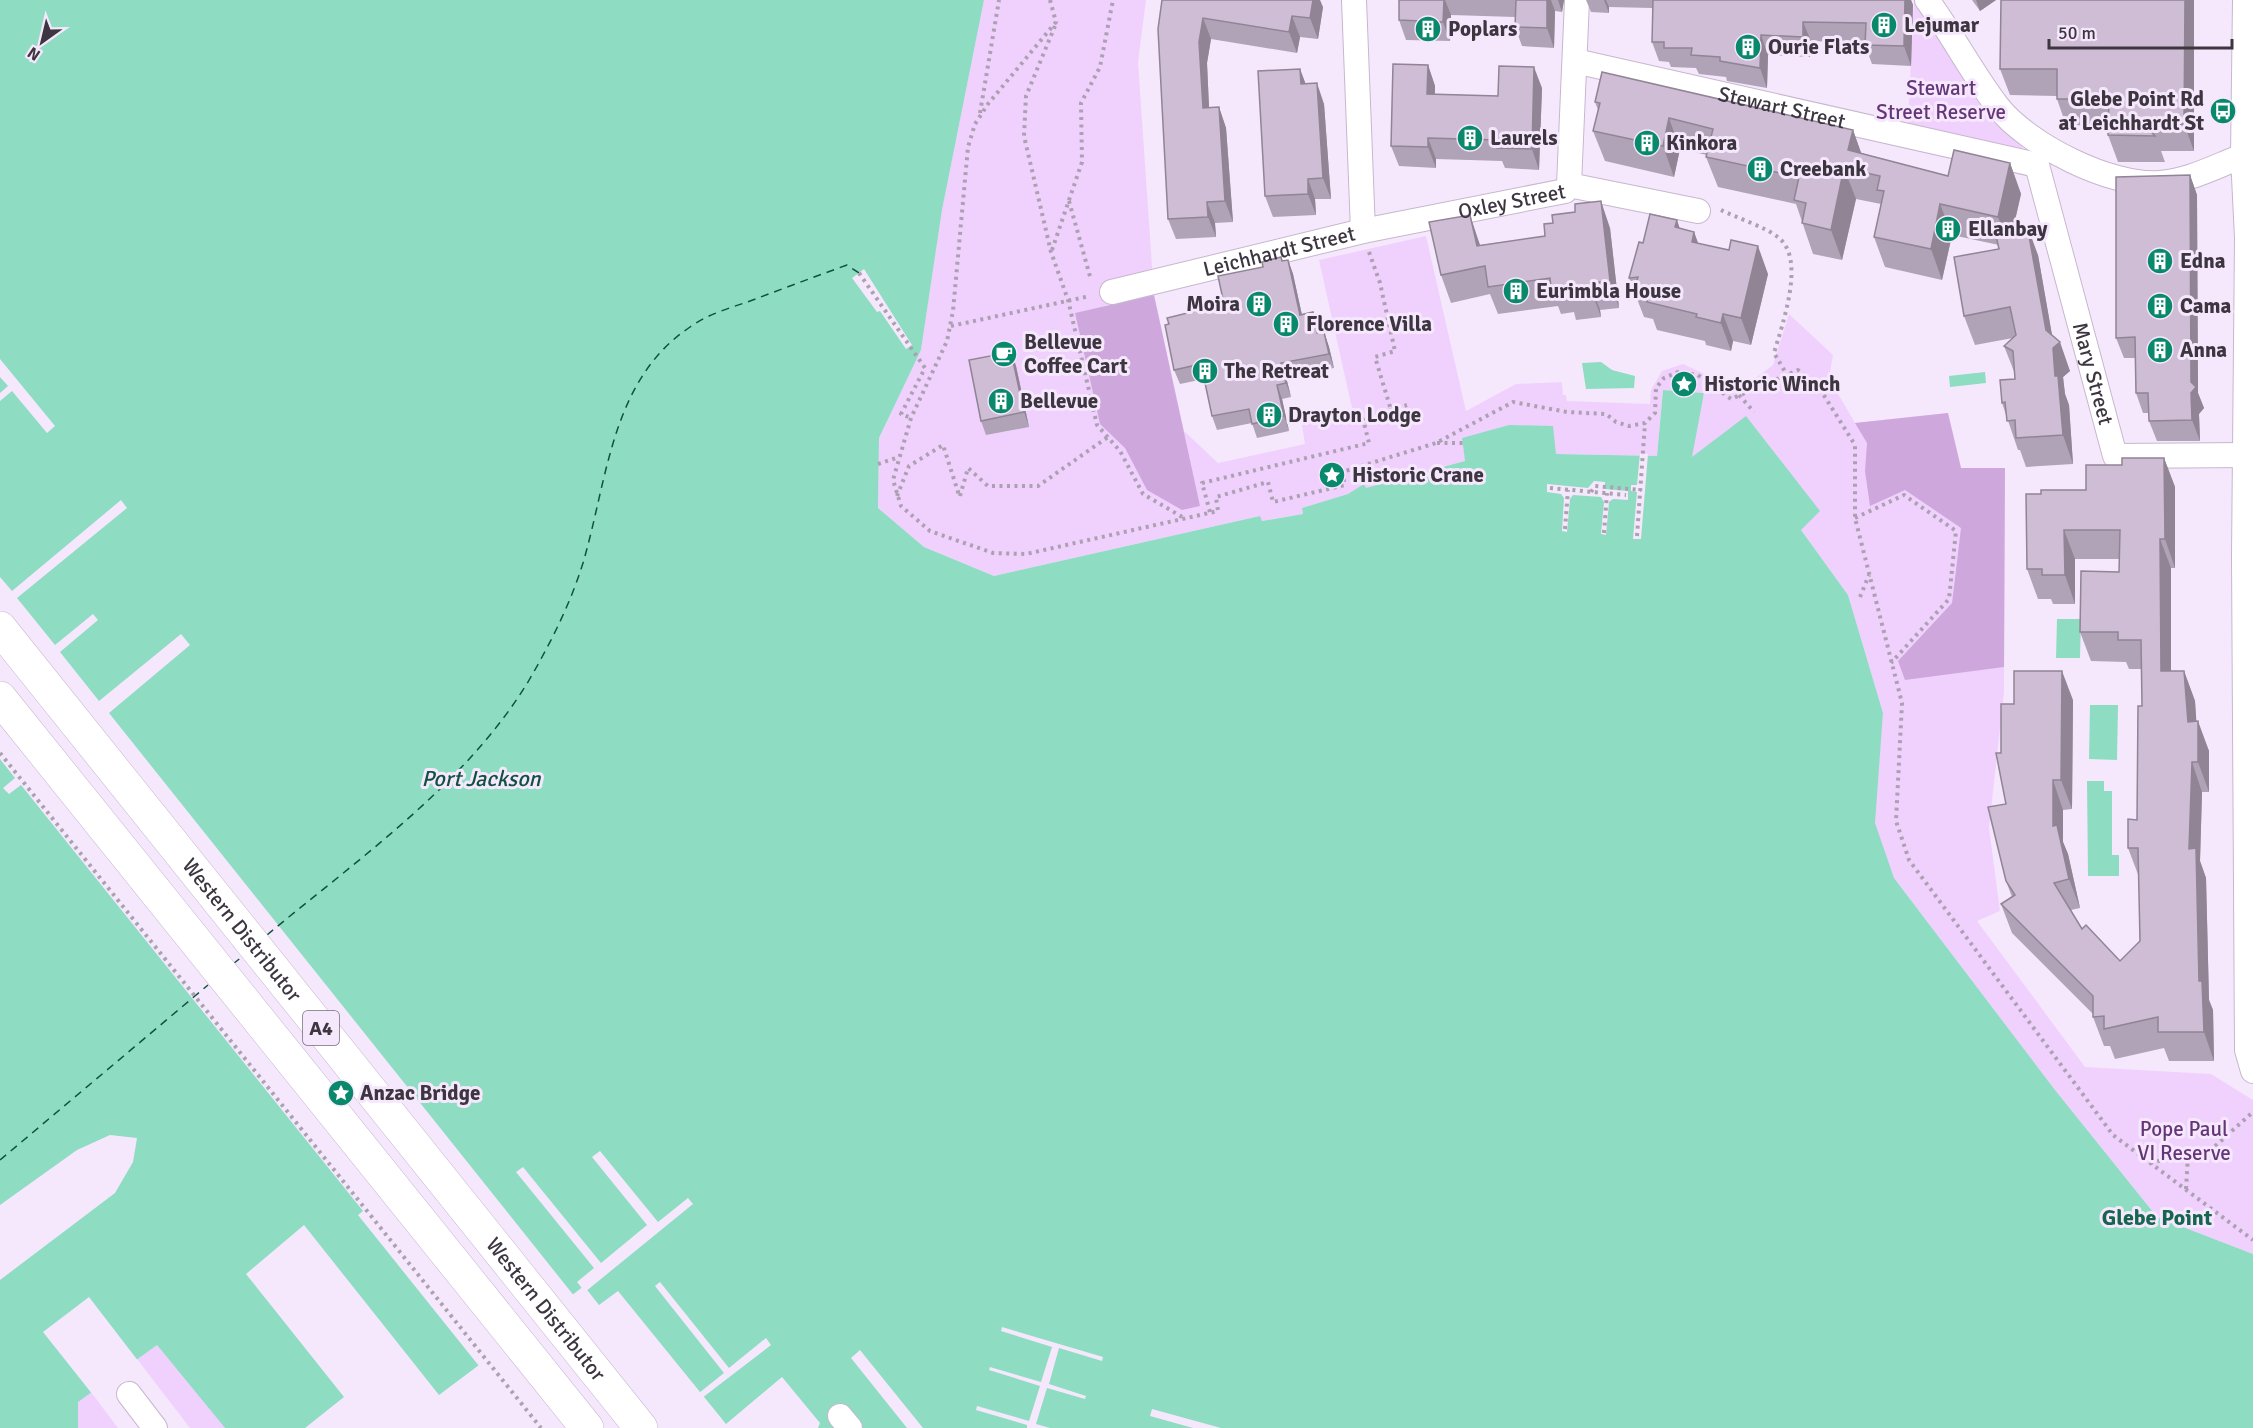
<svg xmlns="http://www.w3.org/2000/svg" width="2253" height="1428" viewBox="0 0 2253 1428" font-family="Signika,sans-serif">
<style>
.green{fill:#f0d1fd}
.forest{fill:#cea8dd}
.water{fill:#8edcc2}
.pier{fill:#f6e8fc}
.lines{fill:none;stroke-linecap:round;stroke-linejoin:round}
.ferry{stroke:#115140;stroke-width:1.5;stroke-dasharray:8 6;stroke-linecap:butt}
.minor-casing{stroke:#c7b7ce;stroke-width:26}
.highway-casing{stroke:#c7b7ce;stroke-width:34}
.path{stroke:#aca1b1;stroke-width:4;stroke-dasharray:3 4.5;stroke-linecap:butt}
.minor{stroke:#fff;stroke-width:24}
.highway{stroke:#fff;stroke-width:33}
.wall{fill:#b1a3b7}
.shaded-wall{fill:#908495}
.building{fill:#cebdd5;stroke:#908495;stroke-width:1.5}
.labels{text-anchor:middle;stroke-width:6;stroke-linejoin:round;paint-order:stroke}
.shield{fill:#f6e8fc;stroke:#746b78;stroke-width:1.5}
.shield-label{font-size:20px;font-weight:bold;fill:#3d3640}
.poi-label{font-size:21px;font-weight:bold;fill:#3d3640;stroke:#f6e8fc;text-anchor:start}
.park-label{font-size:21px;fill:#653677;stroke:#f6e8fc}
.street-label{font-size:21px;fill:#3d3640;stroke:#f6e8fc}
.water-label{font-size:22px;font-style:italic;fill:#115140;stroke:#f6e8fc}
.neighbourhood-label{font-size:22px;font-weight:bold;fill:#176450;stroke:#f6e8fc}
</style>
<rect width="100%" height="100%" fill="#f6e8fc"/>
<!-- green -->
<g class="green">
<polygon points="984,0 1146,0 1138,62 1154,295 1184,431 1218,463 1305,444 1301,419 1352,408 1319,260 1426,236 1466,411 1516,384 1562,382 1563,395 1566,395 1567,401 1650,404 1651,390 1662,371 1683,364 1726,384 1739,385 1753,380 1773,365 1789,314 1833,355 1829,378 1855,423 1948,413 1961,468 2005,468 2004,692 1989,828 2000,911 1977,921 2085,1067 2211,1074 2253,1100 2253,1254 2157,1217 2055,1090 1894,878 1874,824 1883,713 1848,595 1801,530 1691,458 1704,393 1663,390 1657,456 1556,454 1463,443 1465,461 1366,489 1364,485 1348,494 1302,508 1303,514 1261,521 1260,516 994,576 924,547 878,508 879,438 921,350 942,210"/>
<polygon points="1914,1 1980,105 1994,123 2023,145 2021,153 1908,123"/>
<polygon points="157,1345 225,1428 190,1428 137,1359"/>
<polygon points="91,1392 118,1428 78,1428 76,1425 77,1402"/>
</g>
<!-- forest -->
<g class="forest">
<polygon points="1154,295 1200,506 1182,510 1147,490 1125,448 1100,424 1075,313"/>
<polygon points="1948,413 1961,468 2005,468 2004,667 1905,680 1898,661 1952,603 1961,528 1905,490 1870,506 1865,471 1867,443 1855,423"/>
</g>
<!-- water -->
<g class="water">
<polygon points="0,0 984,0 942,210 921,350 879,438 878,508 924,547 994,576 1260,516 1262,521 1303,514 1302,508 1348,494 1364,484 1366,488 1465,461 1462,438 1509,425 1553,426 1556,454 1657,456 1663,390 1704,393 1692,457 1746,416 1820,511 1801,530 1848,595 1883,713 1875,823 1894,878 2055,1090 2157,1217 2253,1254 2253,1428 818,1428 820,1423 782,1377 726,1424 618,1291 599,1305 584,1286 439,1395 304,1225 246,1274 344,1397 305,1428 225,1428 157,1345 78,1402 78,1428 0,1428"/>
<polygon points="1601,362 1612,370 1635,376 1634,388 1586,389 1582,363"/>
<polygon points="1985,372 1986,383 1950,387 1949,376"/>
<polygon points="2057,619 2081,619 2080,658 2056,658"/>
<polygon points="2090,705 2118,705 2117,760 2089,759"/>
<polygon points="2087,781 2104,781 2104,791 2112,791 2112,855 2119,855 2119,876 2088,876"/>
</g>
<!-- pier -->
<g class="pier">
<polygon points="864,269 912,345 906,349 880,311 877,312 852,278"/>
<polygon points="0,359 55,426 47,433 12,391 0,401 0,393 8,386 0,377"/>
<polygon points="1640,453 1648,454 1641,539 1633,539 1637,492 1631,491 1631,485 1637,485"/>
<polygon points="1594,481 1605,482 1605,489 1628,491 1628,500 1613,499 1609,502 1606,535 1601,534 1604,502 1601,497 1573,495 1570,499 1567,532 1562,531 1564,498 1561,494 1547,492 1547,484 1588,488"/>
<polygon points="121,500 127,508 17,598 55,645 93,614 98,620 60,652 99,701 181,634 190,645 109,713 575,1297 485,1364 479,1366 358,1215 363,1211 21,785 9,794 3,788 15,778 0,759 0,577 12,591"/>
<polygon points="110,1135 137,1138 133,1162 115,1193 0,1280 0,1205 77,1150"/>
<polygon points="600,1151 658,1222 688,1198 693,1204 585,1292 577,1282 594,1268 516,1172 523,1167 601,1263 647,1225 592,1157"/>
<polygon points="660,1282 729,1368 766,1338 771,1345 702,1398 699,1393 724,1373 655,1286"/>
<polygon points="89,1297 139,1362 93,1395 43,1332"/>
<polygon points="1002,1327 1103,1357 1102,1361 1059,1348 1049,1384 1086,1396 1085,1399 1047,1388 1036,1424 1050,1428 1027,1428 1027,1425 976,1410 977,1406 1029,1421 1040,1386 989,1370 990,1367 1041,1382 1052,1347 1001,1331"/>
<polygon points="860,1350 923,1428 907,1428 851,1358"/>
<polygon points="1152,1409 1221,1428 1193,1428 1150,1416"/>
</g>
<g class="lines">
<!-- ferry -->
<g class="ferry">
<path d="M267,935c91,-76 198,-150 261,-253 22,-38 42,-77 55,-119 25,-85 28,-183 107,-236 18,-13 40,-19 60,-26 32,-12 64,-24 97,-36l12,8"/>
<polyline points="233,964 243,956"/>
<polyline points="0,1160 208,985"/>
</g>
<defs>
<g id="minor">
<polyline points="1354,0 1363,231"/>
<path d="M1927,0c25,34 45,73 71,107 30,38 113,80 162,76 29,-2 56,-17 83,-27"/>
<polyline points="2245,0 2243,156 2247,238 2244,557 2247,1050 2253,1071"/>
<path id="s1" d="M1575,61l462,104"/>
<path id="s2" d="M2037,165l78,291 132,-1"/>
<polyline points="1569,185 1698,211"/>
<path id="s3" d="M1112,292l251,-61 202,-40 4,-6 8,-185"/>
<polyline points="129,1394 155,1428"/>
<polyline points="840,1416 850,1428"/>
</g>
<g id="highway">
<path id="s4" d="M0,628l641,800"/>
<polyline points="0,698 587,1428"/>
</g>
</defs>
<!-- minor casing -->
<use href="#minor" class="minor-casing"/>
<!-- highway casing -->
<use href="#highway" class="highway-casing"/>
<!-- path -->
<g class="path">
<polyline points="1050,0 1056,22 988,104 975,124 968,147 953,311 947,341 911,418 893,480 901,506 930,531 993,553 1026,554 1218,511 1216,497 1268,482 1273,502 1345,485 1342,472 1436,443 1513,402 1567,412 1606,414 1616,422 1629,426 1645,423 1655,413 1656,388 1664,378 1678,372 1698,375 1731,399 1798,370 1820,389 1855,445 1855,518 1902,703 1896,821 1909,860 2113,1135 2253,1240"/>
<polyline points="1055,26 1026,96 1024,136 1051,252 1068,300 1097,425 1120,451 1143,494 1184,518"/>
<polyline points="980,113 999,0"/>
<polyline points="1069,201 1091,280"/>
<path d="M1721,210c16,8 45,17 58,28 27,22 3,87 -5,115l13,22"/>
<polyline points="1052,250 1082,162 1081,103 1100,67 1113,0"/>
<polyline points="1369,252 1380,283 1395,351 1375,357 1391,410"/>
<polyline points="859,273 925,368 901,414 911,418"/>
<polyline points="951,326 1090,296"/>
<polyline points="1739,395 1754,412"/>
<polyline points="1437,443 1463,443"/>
<polyline points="878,464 899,457"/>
<polyline points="1550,488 1626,495"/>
<polyline points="1591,492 1595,486 1641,490"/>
<polyline points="897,496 909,466 943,445 959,495"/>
<polyline points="960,496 968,468 988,486 1038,486 1108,437"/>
<polyline points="1210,512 1202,483 1369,443 1363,419 1407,405"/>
<polyline points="1855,518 1904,495 1956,531 1949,599 1891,663"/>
<polyline points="1565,529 1568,490"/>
<polyline points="1604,533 1607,493"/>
<polyline points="1637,536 1645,423"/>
<polyline points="1860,597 1869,575"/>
<polyline points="0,753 541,1428"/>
<polyline points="2150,1163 2213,1148 2253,1112"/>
<polyline points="2186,1189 2188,1155"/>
</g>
<!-- minor -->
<use href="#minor" class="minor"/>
<!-- highway -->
<use href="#highway" class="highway"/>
</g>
<!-- wall -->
<g class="wall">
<polygon points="1162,0 1323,7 1318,39 1300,37 1297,53 1211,39 1207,63 1209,107 1219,107 1226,128 1233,222 1215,223 1216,237 1176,239 1168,219"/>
<polygon points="1399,0 1564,0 1562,12 1555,11 1554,48 1522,46 1515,27 1515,17 1451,15 1450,41 1406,40 1399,20"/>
<polygon points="1586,0 1911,0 1913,5 1911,66 1872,64 1865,45 1865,43 1811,41 1810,57 1768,55 1767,88 1727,81 1726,77 1699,74 1696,68 1671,67 1669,62 1659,61 1652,42 1652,8 1609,7 1609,13 1591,12"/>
<polygon points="1972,0 1996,0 1980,11"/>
<polygon points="2001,0 2194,0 2194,151 2161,151 2165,162 2118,162 2108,135 2108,126 2066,125 2057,99 2057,96 2010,95 2000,69"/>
<polygon points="1428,65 1435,86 1435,94 1498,96 1542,88 1539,170 1505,168 1502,161 1436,159 1436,168 1399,166 1391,146"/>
<polygon points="1300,69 1305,83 1324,104 1331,199 1315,199 1316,215 1273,217 1265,196"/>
<polygon points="1595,102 1853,130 1861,153 1948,176 2010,163 2021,194 2013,228 2038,255 2052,336 2070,371 2063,377 2065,394 2069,405 2073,464 2026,467 2020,450 2018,450 2002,403 2015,379 2015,374 2004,346 2013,338 1975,345 1964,316 1999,249 1999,245 1952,235 1942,280 1885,267 1874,237 1881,204 1856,199 1842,260 1813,254 1796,204 1718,187 1706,157 1707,155 1680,149 1674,177 1605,161 1593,131 1598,110"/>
<polygon points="2190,175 2197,195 2198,393 2204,408 2199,414 2200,441 2157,441 2149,421 2149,413 2143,413 2136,393 2135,358 2124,358 2116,338"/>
<polygon points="1610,228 1619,308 1600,310 1601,317 1576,320 1574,312 1561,314 1558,306 1498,314 1490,294 1451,303 1441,275 1479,242 1480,245"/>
<polygon points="1680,228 1694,232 1698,243 1768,274 1751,345 1733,341 1731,351 1706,345 1705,341 1657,330 1653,319 1644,317 1629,278 1643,243"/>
<polygon points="1281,257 1283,261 1288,260 1293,274 1302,315 1313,312 1319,333 1324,332 1329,347 1334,368 1286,377 1291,397 1282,399 1289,431 1257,438 1252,423 1217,430 1212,416 1204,379 1180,384 1174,370 1224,304 1263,267"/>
<polygon points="1011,352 1016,366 1029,427 986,435 981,421"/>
<polygon points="2164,458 2175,487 2175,568 2171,568 2171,671 2184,671 2195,701 2196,722 2209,751 2209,792 2202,792 2200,861 2206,878 2209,1000 2213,1010 2214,1061 2169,1061 2164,1048 2115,1059 2110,1046 2104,1046 2093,1017 2093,1014 2012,933 2001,904 2012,897 2006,881 2006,804 2001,753 2014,704 2073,700 2072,809 2063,810 2063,842 2068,854 2080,908 2071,910 2082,929 2120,961 2140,941 2139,877 2128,848 2137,820 2142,706 2142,669 2129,669 2126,662 2091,661 2080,632 2119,572 2120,559 2075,559 2075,604 2053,604 2051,599 2038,599 2027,569 2041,494 2086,490 2122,465"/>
</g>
<!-- shaded-wall -->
<g class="shaded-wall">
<polygon points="1313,0 1320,0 1323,7 1318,39 1310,18"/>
<polygon points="1444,0 1445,0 1451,15 1450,41 1443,22"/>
<polygon points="1547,0 1551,0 1555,11 1554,48 1547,28"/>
<polygon points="1558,0 1564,0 1562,12"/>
<polygon points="1604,0 1606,0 1609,7 1609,13"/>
<polygon points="1905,0 1911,0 1913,5 1911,66 1904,46"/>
<polygon points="1976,0 1996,0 1980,11"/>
<polygon points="2185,0 2194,0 2194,151 2184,124"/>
<polygon points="1292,16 1300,37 1297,53 1289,32"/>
<polygon points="1203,18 1211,39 1207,63 1210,129 1203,108 1199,42"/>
<polygon points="1803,22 1811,41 1810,57 1803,37"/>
<polygon points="1761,35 1768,55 1767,88 1760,68"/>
<polygon points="1428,65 1435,86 1434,115 1427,94"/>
<polygon points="1534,67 1542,88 1539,170 1532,149"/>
<polygon points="1300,69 1308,90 1301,84"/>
<polygon points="1317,83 1324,104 1331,199 1323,178"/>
<polygon points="1219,107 1226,128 1233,222 1225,201"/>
<polygon points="1669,118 1680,149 1674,177 1663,146"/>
<polygon points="1853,130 1864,161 1848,150"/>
<polygon points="1428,138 1436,159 1436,168 1428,147"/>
<polygon points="2010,163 2021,194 2009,247 1998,217"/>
<polygon points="1844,168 1856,199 1842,260 1831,230"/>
<polygon points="2190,175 2197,195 2198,393 2204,408 2199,414 2200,441 2192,420 2191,382"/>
<polygon points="1308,179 1315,199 1316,215 1308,194"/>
<polygon points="1601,201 1610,228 1619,308 1610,281"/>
<polygon points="1207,202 1215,223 1216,237 1208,217"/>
<polygon points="1940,204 1952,235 1942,280 1931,249"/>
<polygon points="1470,215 1479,242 1485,266 1477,246"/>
<polygon points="1677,220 1686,247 1675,227"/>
<polygon points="2027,225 2038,255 2054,346 2060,342 2070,371 2063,377 2065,394 2069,405 2073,464 2063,435 2055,376"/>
<polygon points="1694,232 1704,259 1692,242"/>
<polygon points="1758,246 1768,274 1751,345 1741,318"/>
<polygon points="1288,260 1293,274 1305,329 1300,315"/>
<polygon points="1590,283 1600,310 1601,317 1591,290"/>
<polygon points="1313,312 1318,326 1323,348 1317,333"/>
<polygon points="1723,314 1733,341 1731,351 1721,323"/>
<polygon points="1324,332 1329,347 1334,368 1329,354"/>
<polygon points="1011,352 1016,366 1029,427 1024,412"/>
<polygon points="1281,363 1286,377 1291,397 1286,383"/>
<polygon points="1277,385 1282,399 1289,431 1284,416"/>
<polygon points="2164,458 2175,487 2175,568 2165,539"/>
<polygon points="2064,530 2075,559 2075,604 2065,575"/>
<polygon points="2160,539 2171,568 2171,700 2161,671"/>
<polygon points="2062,671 2073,700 2072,809 2061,780"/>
<polygon points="2184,671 2195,701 2198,745 2198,721 2209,751 2209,792 2198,762 2188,722"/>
<polygon points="2192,762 2202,792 2200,861 2206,878 2209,1000 2213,1010 2214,1061 2204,1032 2199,981 2189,849"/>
<polygon points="2053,780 2063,810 2063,842 2068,854 2080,908 2069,879 2053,826"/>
</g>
<!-- building -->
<g class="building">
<polygon points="1162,0 1313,0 1310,18 1292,16 1289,32 1203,18 1199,42 1203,108 1219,107 1225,201 1207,202 1208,217 1168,219 1158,29"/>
<polygon points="1399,0 1444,0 1443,22 1399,20"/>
<polygon points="1516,0 1547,0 1547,28 1515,27"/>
<polygon points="1653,0 1905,0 1904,46 1865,45 1866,23 1803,22 1803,37 1761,35 1760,68 1720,61 1720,57 1691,55 1692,48 1664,48 1664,42 1652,42"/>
<polygon points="2001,0 2185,0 2184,124 2144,124 2155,136 2108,135 2109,99 2057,99 2057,69 2000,69"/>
<polygon points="1393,64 1428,65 1427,94 1498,96 1499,66 1534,67 1532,149 1497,148 1498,140 1428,138 1428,147 1391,146"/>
<polygon points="1300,69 1301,84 1317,83 1323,178 1308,179 1308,194 1265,196 1258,71"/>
<polygon points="1602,72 1853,130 1848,150 1948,176 1954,150 2010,163 1998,217 1940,204 1931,249 1874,237 1884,191 1877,190 1880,176 1844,168 1831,230 1802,223 1806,203 1794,200 1799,177 1706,157 1713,129 1669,118 1663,146 1593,131 1600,103 1595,102"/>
<polygon points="2190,175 2191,382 2196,387 2191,393 2192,420 2149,421 2148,393 2136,393 2135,337 2116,338 2116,177"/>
<polygon points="1601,201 1610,281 1590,283 1591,290 1566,293 1565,285 1551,287 1550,278 1488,287 1485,266 1441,275 1429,222 1470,215 1477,246 1545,236 1544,224 1553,223 1552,215 1575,212 1575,204"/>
<polygon points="1650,214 1677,220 1675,227 1694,232 1692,242 1729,250 1731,240 1758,246 1741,318 1723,314 1721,323 1696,317 1697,314 1647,302 1649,293 1634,290 1638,277 1629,278 1639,242 1643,243"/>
<polygon points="2027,225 2046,330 2060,342 2053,348 2055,376 2058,376 2063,435 2016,438 2015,420 2007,421 2005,402 2002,403 2000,380 2015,379 2013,351 2004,346 2016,335 2010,307 1964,316 1954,257 1999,249 1995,231"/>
<polygon points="1281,257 1282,261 1288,260 1300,315 1313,312 1317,333 1324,332 1329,354 1281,363 1286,383 1277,385 1284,416 1252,424 1249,409 1212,416 1201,364 1174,370 1165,325 1169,324 1167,318 1224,304 1218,276 1263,267 1262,262"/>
<polygon points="1011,352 1024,412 981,421 969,360"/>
<polygon points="2122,458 2164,458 2165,539 2160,539 2161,671 2184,671 2188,722 2198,721 2198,762 2192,762 2189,849 2196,848 2199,981 2202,981 2204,1032 2158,1032 2158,1017 2104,1029 2104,1016 2093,1017 2093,996 2001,904 2015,895 2006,881 1988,807 2006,804 1996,753 2001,753 2001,704 2014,704 2014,671 2062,671 2061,780 2053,780 2053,826 2057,825 2069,879 2054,883 2082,929 2086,925 2120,961 2140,941 2138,848 2128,848 2128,819 2137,820 2138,706 2142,706 2141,640 2118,640 2118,632 2080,632 2081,571 2119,572 2120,530 2064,530 2065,575 2042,575 2042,569 2027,569 2026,494 2041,494 2041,490 2086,490 2086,465 2122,465"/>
</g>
<!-- icons -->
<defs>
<symbol id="building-disc" viewBox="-11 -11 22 22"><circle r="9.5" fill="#09896c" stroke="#f6e8fc"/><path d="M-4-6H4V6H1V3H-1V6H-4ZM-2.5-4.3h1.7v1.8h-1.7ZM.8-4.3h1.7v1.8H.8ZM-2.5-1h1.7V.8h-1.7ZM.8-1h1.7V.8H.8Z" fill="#fff"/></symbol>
<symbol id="bus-disc" viewBox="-11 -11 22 22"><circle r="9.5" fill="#09896c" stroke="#f6e8fc"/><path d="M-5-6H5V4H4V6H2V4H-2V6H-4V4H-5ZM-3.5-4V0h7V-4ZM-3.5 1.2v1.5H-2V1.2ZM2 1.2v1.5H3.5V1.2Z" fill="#fff"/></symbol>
<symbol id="cafe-disc" viewBox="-11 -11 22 22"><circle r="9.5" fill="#09896c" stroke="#f6e8fc"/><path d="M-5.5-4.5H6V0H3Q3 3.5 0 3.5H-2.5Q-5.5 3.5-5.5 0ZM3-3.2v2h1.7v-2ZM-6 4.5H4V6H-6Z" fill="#fff"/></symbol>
<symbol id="sight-disc" viewBox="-11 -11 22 22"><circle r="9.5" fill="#09896c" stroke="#f6e8fc"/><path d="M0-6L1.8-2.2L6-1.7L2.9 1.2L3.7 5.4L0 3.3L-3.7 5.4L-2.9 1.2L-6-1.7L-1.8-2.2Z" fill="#fff"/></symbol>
</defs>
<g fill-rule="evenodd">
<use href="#building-disc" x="1869" y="10" width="30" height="30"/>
<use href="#building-disc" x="1413" y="14" width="30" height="30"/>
<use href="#building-disc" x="1733" y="32" width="30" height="30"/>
<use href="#bus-disc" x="2208" y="96" width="30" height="30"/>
<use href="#building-disc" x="1455" y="123" width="30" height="30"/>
<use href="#building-disc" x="1632" y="128" width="30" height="30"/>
<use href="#building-disc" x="1745" y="154" width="30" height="30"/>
<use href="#building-disc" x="1933" y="214" width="30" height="30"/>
<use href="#building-disc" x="2145" y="246" width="30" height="30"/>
<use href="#building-disc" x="1501" y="276" width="30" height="30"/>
<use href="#building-disc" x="1244" y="289" width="30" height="30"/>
<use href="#building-disc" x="2145" y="291" width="30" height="30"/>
<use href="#building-disc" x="1271" y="309" width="30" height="30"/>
<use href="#building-disc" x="2145" y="335" width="30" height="30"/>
<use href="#cafe-disc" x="989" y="339" width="30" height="30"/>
<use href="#building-disc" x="1190" y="356" width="30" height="30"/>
<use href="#sight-disc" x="1669" y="369" width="30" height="30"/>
<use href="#building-disc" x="986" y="386" width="30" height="30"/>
<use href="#building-disc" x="1254" y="400" width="30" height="30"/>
<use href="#sight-disc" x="1317" y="460" width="30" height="30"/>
<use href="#sight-disc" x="326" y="1078" width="30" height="30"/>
</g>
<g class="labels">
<!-- shield labels -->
<rect class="shield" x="303" y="1011" width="36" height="34" rx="4.5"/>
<g class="shield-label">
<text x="321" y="1035">A4</text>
</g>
<!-- poi labels -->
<g class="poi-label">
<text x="1904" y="32">Lejumar</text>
<text x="1448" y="36">Poplars</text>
<text x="1768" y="54">Ourie Flats</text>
<text x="2204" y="106" text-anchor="end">Glebe Point Rd<tspan x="2204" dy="24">at Leichhardt St</tspan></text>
<text x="1490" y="145">Laurels</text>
<text x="1666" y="150">Kinkora</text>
<text x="1780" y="176">Creebank</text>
<text x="1968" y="236">Ellanbay</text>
<text x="2180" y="268">Edna</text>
<text x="1536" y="298">Eurimbla House</text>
<text x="1240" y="311" text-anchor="end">Moira</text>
<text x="2180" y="313">Cama</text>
<text x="1306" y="331">Florence Villa</text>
<text x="1024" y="349">Bellevue<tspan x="1024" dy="24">Coffee Cart</tspan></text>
<text x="2180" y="357">Anna</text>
<text x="1224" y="378">The Retreat</text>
<text x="1704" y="391">Historic Winch</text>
<text x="1020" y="408">Bellevue</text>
<text x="1288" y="422">Drayton Lodge</text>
<text x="1352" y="482">Historic Crane</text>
<text x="360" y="1100">Anzac Bridge</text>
</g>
<!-- park labels -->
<g class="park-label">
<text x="1941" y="95">Stewart<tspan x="1941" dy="24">Street Reserve</tspan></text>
<text x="2184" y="1136">Pope Paul<tspan x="2184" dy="24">VI Reserve</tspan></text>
</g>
<!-- street labels -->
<g class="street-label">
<text dy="7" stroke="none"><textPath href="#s1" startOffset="212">Stewart Street</textPath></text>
<text dy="7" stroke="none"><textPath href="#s3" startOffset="410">Oxley Street</textPath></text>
<text dy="7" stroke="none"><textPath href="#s3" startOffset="172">Leichhardt Street</textPath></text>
<text dy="7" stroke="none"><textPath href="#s2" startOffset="216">Mary Street</textPath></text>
<text dy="7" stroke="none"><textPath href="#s4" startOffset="387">Western Distributor</textPath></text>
<text dy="7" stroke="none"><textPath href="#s4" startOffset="873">Western Distributor</textPath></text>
</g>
<!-- water labels -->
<g class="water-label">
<text x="481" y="786">Port Jackson</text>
</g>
<!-- neighbourhood labels -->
<g class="neighbourhood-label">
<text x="2157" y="1225">Glebe Point</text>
</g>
</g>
<!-- north arrow -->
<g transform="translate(42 42) rotate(214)" stroke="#f6e8fc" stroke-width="4.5" paint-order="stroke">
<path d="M0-4.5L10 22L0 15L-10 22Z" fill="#3d3640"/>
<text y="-9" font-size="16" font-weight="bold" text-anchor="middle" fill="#3d3640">N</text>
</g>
<!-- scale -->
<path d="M2049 39v9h183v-9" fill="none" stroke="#3d3640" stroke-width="3"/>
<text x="2058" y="39" font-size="18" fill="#3d3640" stroke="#f6e8fc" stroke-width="4.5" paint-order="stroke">50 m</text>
</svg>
